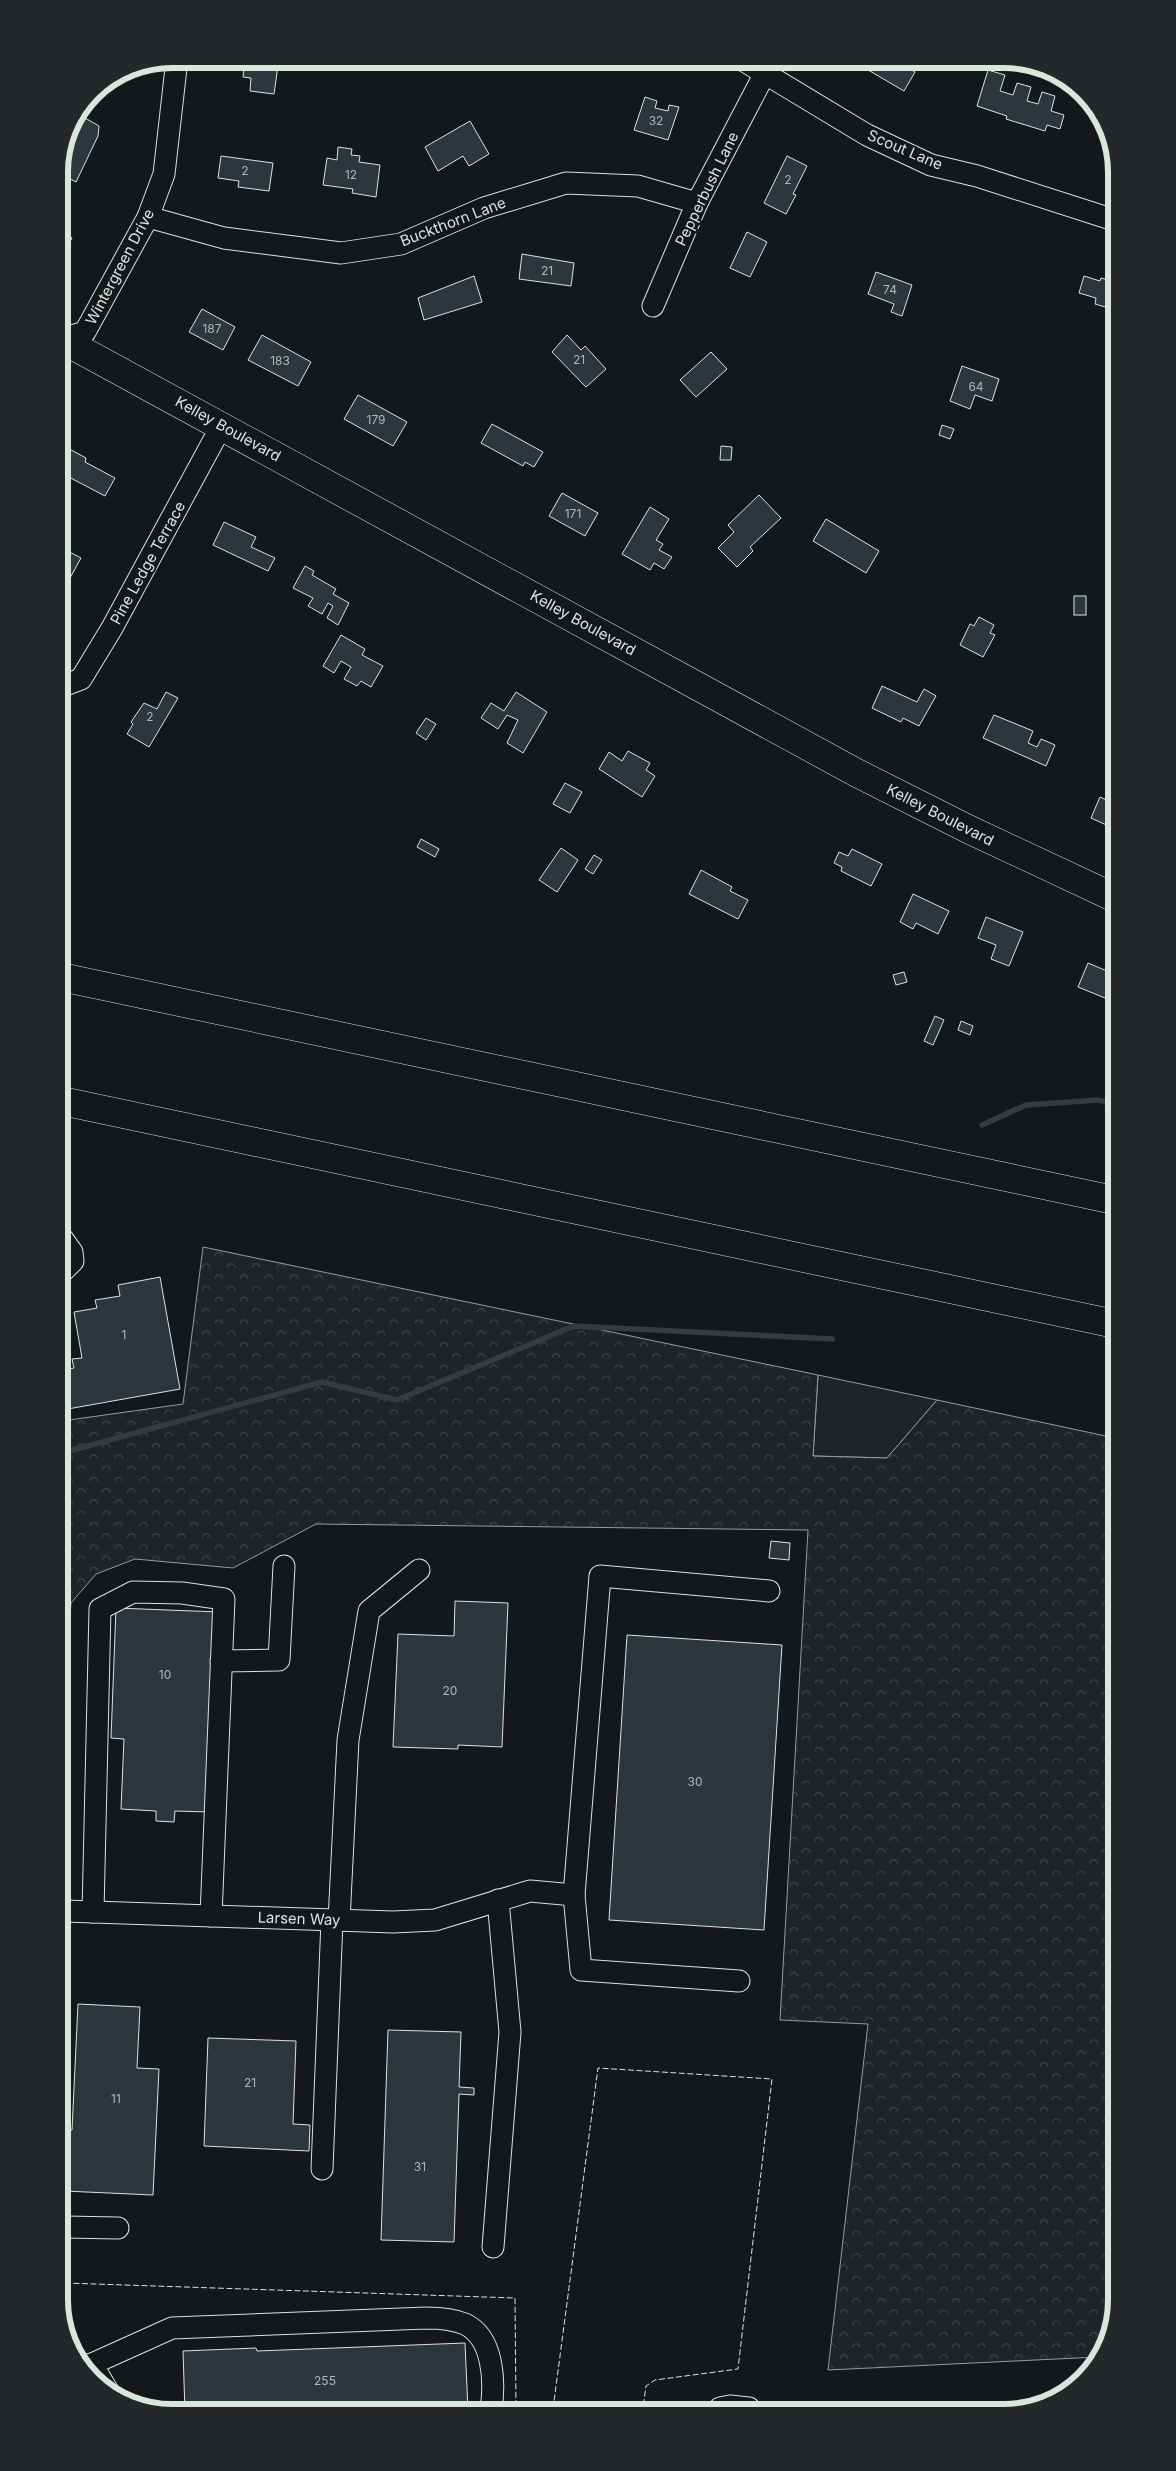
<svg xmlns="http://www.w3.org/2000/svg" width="1176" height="2471" viewBox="0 0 1176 2471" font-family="Inter,sans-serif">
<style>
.grass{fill:#202428;stroke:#939e99}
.forest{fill:url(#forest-crowns);stroke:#939e99}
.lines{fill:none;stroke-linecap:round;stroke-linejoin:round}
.stream{stroke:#363b3e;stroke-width:5.5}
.building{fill:#2c363c;stroke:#d8e6dc}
.minor-casing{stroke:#d8e6dc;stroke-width:23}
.major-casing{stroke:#d8e6dc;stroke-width:29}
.highway-casing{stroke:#d8e6dc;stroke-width:29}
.minor{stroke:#14181c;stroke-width:21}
.major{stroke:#14181c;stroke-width:28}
.highway{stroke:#14181c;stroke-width:28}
.fence{stroke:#d8e6dc;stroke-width:1;stroke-dasharray:6 2.5;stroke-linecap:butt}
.labels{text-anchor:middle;stroke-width:4;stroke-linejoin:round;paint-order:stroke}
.number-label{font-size:12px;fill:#adbab4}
.street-label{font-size:15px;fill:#d8e6dc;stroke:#14181c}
.rim{fill:none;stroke:#d8e6dc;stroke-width:6}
</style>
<defs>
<pattern id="forest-crowns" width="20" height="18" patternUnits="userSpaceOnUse" patternTransform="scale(1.25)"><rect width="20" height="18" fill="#202428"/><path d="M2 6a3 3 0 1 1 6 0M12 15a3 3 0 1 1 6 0" fill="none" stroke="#404447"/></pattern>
</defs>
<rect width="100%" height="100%" fill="#14181c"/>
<!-- grass -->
<polygon class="grass" points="818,1375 937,1400 887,1458 813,1456"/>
<!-- forest -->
<polygon class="forest" points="203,1247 818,1375 813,1456 887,1458 937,1400 1115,1438 1117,2300 1098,2357 828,2370 868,2024 780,2020 808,1530 316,1524 233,1568 135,1559 96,1574 71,1603 63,1705 62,1421 183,1404"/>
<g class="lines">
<!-- stream -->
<g class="stream">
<polyline points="982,1125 1026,1105 1098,1100 1114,1104"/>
<polyline points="62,1453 322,1382 397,1400 574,1326 832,1339"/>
</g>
</g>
<!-- building -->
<g class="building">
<polygon points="245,59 279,59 274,94 250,91 251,78 243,77"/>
<polygon points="573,59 617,59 610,70 592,60 587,68"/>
<polygon points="867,59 892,59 915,72 904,91 863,67"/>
<polygon points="988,70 1005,75 1000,91 1013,95 1017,83 1031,87 1027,101 1038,104 1042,92 1055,96 1051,111 1064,115 1060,129 1047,125 1045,131 1006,119 1007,116 977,106"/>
<polygon points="645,97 657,101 655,108 668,111 669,105 679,107 668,140 634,130"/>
<polygon points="85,118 99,126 98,136 76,182 59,173 59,165 62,153 76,126 80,128"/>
<polygon points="470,121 489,154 469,166 463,156 438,171 425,147"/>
<polygon points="338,147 352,149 351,155 360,156 359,162 380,165 376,197 352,193 353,189 323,185 327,158 337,160"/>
<polygon points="221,156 273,163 269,191 238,187 239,181 218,178"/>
<polygon points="787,156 807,166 793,194 796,195 786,214 764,203"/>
<polygon points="59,231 72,238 59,262"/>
<polygon points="747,232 767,242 750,277 730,268"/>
<polygon points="522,254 574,263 571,286 519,279"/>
<polygon points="876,272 912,285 902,316 891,312 894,304 868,294"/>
<polygon points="474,276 482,302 424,320 418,298"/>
<polygon points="1084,276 1100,281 1101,278 1112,281 1112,309 1095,304 1096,298 1079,293"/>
<polygon points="202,309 235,327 223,350 189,332"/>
<polygon points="262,335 311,362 298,386 248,360"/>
<polygon points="567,335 581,350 585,346 606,369 586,387 552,352"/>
<polygon points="711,352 727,369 696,397 680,380"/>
<polygon points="962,366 999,379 992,401 975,395 970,409 950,401"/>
<polygon points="358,395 407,422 393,446 344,419"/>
<polygon points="492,424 543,452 534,467 525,462 523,466 481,443"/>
<polygon points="942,425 954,429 950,439 939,435"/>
<polygon points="60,444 86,458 85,462 115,478 105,496 65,475 62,482 60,482"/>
<polygon points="721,446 732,447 731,460 720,460"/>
<polygon points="562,493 598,513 585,536 549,516"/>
<polygon points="759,495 781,518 750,547 753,551 737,567 718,548 734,532 728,525"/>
<polygon points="650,507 669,519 656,540 663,544 659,550 672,557 664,569 654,563 650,570 622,554"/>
<polygon points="826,519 879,551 866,573 813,541"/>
<polygon points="224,522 256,537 251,547 275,558 268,571 213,545"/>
<polygon points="60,547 81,558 65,587 68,589 60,603"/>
<polygon points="305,566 314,571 312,575 336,589 333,594 349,603 338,625 327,618 333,606 328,603 322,614 308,606 313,598 293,588"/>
<rect x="1074" y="596" width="12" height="19"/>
<polygon points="979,617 994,625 990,633 995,635 983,657 960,645 970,624 974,626"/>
<polygon points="341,635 365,649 362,655 383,666 371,687 361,681 357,686 344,679 351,667 341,661 334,673 323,666"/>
<polygon points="882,686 917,702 924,689 936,696 919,726 903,718 901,722 872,708"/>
<polygon points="166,692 178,698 149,747 127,734 133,724 131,722 144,703 157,709"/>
<polygon points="516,692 547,712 523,753 507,743 518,720 507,715 498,729 481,718 491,703 504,711"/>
<polygon points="994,715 1033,731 1028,743 1037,747 1041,739 1055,745 1046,766 983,738"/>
<polygon points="426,718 436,724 426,740 416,733"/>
<polygon points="628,751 650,763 646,770 655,776 642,797 599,769 609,752 622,761"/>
<polygon points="565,783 582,792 570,813 553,804"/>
<polygon points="1100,797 1113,803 1113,828 1091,818"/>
<polygon points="421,839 439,849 435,857 417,847"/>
<polygon points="561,848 578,860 557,892 539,880"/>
<polygon points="852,849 882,864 871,886 841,871 842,867 834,863 839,852 848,856"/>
<polygon points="594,855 602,860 593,874 585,869"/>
<polygon points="701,870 732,887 730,891 748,900 738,919 689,894"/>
<polygon points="913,894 949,911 938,934 916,923 913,929 900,922"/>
<polygon points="986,917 1023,932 1009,966 991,959 996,945 978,938"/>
<polygon points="1088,963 1114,974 1114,990 1110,1000 1078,987"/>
<polygon points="904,972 907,982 896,985 893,975"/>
<polygon points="935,1016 944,1020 933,1045 924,1041"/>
<polygon points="961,1021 973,1026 970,1035 958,1030"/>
<polygon points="160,1277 180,1389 62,1410 62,1370 74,1368 72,1359 82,1358 74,1312 97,1308 95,1300 120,1296 118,1285"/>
<polygon points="771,1541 790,1543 789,1560 769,1558"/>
<polygon points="455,1601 508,1603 502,1747 458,1745 458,1749 393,1747 398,1634 454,1636"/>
<polygon points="116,1608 219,1612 210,1812 175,1811 174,1822 156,1821 156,1811 121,1809 124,1739 111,1738"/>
<polygon points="627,1635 782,1645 764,1930 609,1920"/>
<polygon points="78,2004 140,2007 137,2068 159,2069 153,2195 64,2191 64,2129 72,2130"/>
<polygon points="388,2030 461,2032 459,2087 474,2088 474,2095 459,2094 454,2242 381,2240"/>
<polygon points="208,2038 296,2041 293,2124 310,2125 309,2151 204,2146"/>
<polygon points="465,2343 468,2410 185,2412 183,2351 256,2348 257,2351"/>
</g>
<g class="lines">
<defs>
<g id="minor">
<polyline points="741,59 867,135 931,165 977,176 1111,219"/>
<polyline points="148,217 224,238 341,253 401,244 484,208 566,183 638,186 697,203"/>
<polyline points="653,306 697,203 765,73"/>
<polyline points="61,339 85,332 148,217 164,174 177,59"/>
<polyline points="60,687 81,679 112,628 222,425"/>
<polyline points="62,1238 72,1252 73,1261 62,1272"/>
<polyline points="221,1661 279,1660 284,1566"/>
<polyline points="574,1895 581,1970 739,1981"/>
<polyline points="64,1911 393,1922 435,1920 530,1891 574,1895 600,1576 769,1591"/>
<polyline points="93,1912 100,1609 133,1592 182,1593 224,1599 211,1916"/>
<polyline points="339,1921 348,1740 369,1611 419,1570"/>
<polyline points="322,2169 332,1920"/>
<polyline points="65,2227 118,2228"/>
<polyline points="493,2247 510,2032 498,1900"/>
<path d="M92,2364l80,-36 254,-10c13,0 27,1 39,6 29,14 30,58 26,86"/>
<polyline points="86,2366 92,2364 108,2391"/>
<polyline points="720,2408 730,2406 749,2408"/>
</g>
<polyline id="major" points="59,338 855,772 968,829 1113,897"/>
<g id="highway">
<polyline points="61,977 1114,1200"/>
<polyline points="62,1101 1115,1324"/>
</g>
</defs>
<!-- minor casing -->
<use href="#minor" class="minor-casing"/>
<!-- major casing -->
<use href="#major" class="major-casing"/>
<!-- highway casing -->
<use href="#highway" class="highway-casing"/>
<!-- minor -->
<use href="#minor" class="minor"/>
<!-- major -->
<use href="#major" class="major"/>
<!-- highway -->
<use href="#highway" class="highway"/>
<!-- fence -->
<g class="fence">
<polyline points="65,2283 515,2298 516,2410"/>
<polyline points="553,2409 598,2068 772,2079 738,2369 655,2380 646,2386 643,2409"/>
</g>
</g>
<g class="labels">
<!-- number labels -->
<g class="number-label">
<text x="656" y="125">32</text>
<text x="245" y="175">2</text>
<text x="351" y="179">12</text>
<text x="788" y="184">2</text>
<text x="547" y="275">21</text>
<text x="890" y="294">74</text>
<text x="212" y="333">187</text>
<text x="579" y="364">21</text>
<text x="280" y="365">183</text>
<text x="976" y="391">64</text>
<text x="376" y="424">179</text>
<text x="573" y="518">171</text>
<text x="150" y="721">2</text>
<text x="124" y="1339">1</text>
<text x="165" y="1679">10</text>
<text x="450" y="1695">20</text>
<text x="695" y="1786">30</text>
<text x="250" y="2087">21</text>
<text x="116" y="2103">11</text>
<text x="420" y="2171">31</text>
<text x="325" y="2385">255</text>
</g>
<!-- street labels -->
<g class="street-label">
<text transform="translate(905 150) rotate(23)" y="5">Scout Lane</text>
<text transform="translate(707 189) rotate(-64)" y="5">Pepperbush Lane</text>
<text transform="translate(453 222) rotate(-21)" y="5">Buckthorn Lane</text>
<text transform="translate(120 267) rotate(-62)" y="5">Wintergreen Drive</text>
<text transform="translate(228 429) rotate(29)" y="5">Kelley Boulevard</text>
<text transform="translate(148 563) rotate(-61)" y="5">Pine Ledge Terrace</text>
<text transform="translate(583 623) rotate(29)" y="5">Kelley Boulevard</text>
<text transform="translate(940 815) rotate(27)" y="5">Kelley Boulevard</text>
<text transform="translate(299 1919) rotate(2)" y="5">Larsen Way</text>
</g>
</g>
<!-- crop -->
<path d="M0 0H1176V2471H0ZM172 68H1004A104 104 0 0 1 1108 172V2300A104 104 0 0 1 1004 2404H172A104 104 0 0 1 68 2300V172A104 104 0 0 1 172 68Z" fill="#24282b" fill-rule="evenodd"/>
<path class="rim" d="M172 68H1004A104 104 0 0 1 1108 172V2300A104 104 0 0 1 1004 2404H172A104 104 0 0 1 68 2300V172A104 104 0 0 1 172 68Z"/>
</svg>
